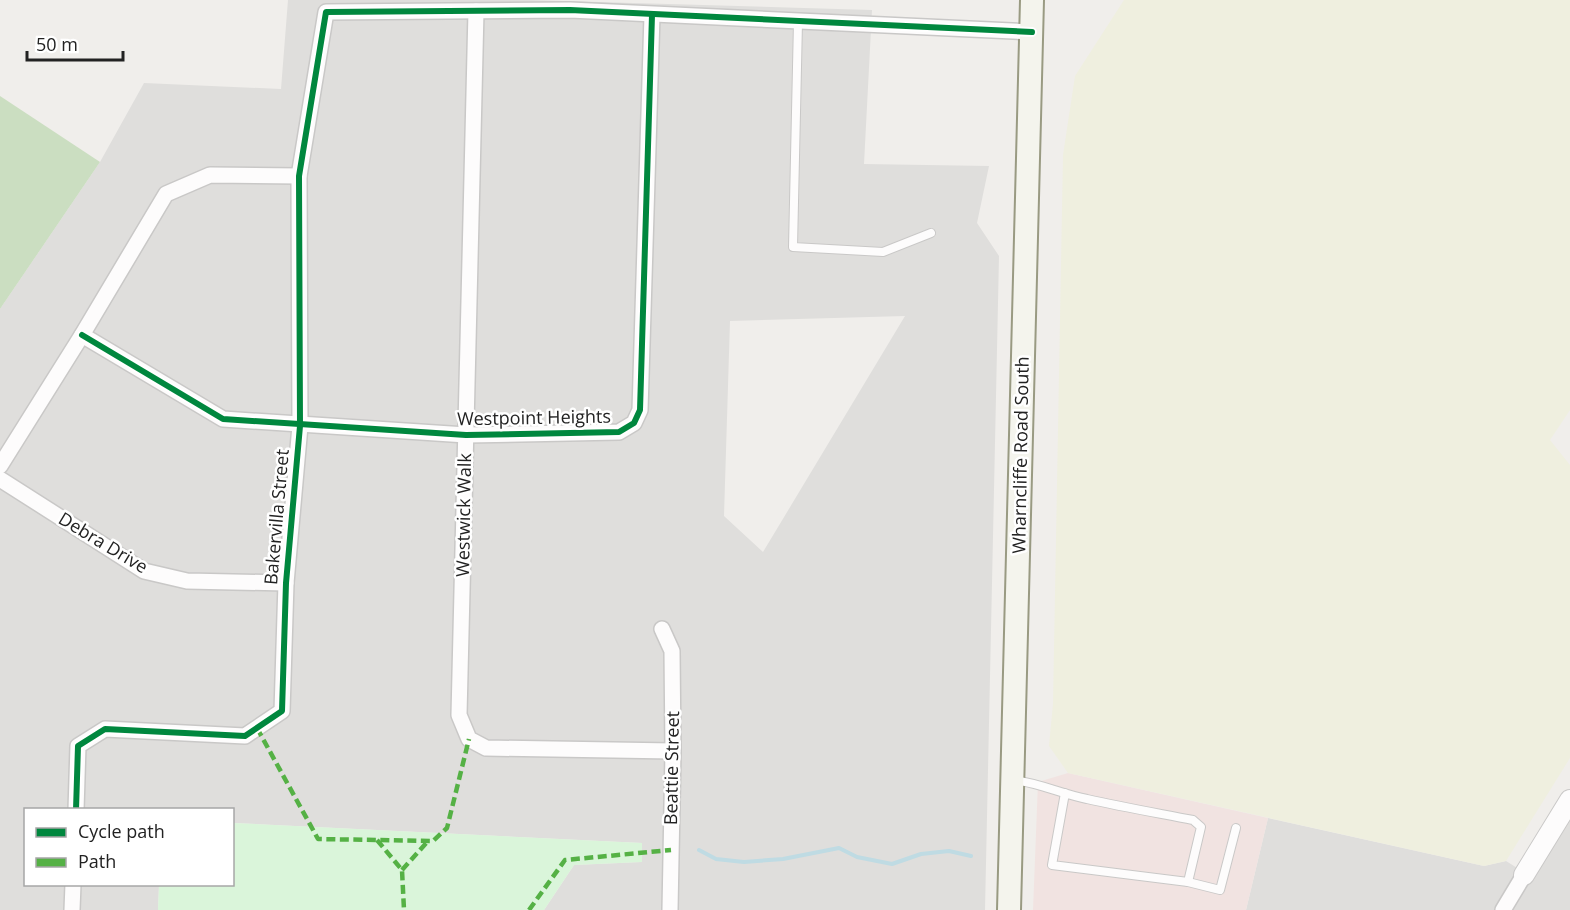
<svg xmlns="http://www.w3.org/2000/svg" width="1570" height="910" viewBox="0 0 1570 910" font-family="'Open Sans',sans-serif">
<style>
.residential{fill:#dfdedc;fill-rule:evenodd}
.commercial{fill:#f1e3e1}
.farmland{fill:#efefdf}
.forest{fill:#cbdec1}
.park{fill:#daf5da}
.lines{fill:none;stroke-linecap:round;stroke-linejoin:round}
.stream{stroke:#bfdbe3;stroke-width:4}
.service-casing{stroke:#c9c8c7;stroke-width:10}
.minor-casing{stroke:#c9c8c7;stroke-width:18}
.tertiary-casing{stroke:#c9c8c7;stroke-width:22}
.secondary-casing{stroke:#999a82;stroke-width:26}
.service{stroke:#fdfcfc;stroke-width:8}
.minor{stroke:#fdfcfc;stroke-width:15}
.tertiary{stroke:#fdfcfc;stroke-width:20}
.secondary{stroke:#f4f4ed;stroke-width:22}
.quiet{stroke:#55b145;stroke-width:4.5;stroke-dasharray:9 4.5;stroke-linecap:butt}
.cycleway-casing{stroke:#fff;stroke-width:10}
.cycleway{stroke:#00873e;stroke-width:6}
.labels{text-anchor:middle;stroke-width:5;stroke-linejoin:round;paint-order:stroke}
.street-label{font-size:18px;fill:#222;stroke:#fff}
</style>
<rect width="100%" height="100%" fill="#f0eeeb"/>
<!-- residential -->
<g class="residential">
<path d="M288,0h241l343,10 -8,154 125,2 -12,57 22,33 -14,654h-441l30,-45 67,-3 1,-19 -409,-20 -1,-13h-206v74l133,1 -1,25h-158v-601l100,-147 44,-79 137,6zM905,316l-142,236 -39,-36 6,-195z"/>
<polygon points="1570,813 1570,910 1246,910 1268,818 1484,866 1506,861 1530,876"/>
</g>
<!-- commercial -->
<polygon class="commercial" points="1068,773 1268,818 1246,910 1033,910 1038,782"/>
<!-- farmland -->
<polygon class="farmland" points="1124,0 1570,0 1570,410 1550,440 1570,465 1570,758 1506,861 1484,866 1068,773 1049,746 1053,704 1063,155 1075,76"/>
<!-- forest -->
<polygon class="forest" points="0,96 100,162 0,309"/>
<!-- park -->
<polygon class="park" points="233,823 642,843 642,862 574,865 544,910 158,910 159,885 232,884"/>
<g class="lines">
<!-- stream -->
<polyline class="stream" points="699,850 716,859 744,862 783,859 839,848 857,857 892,864 921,854 949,851 971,856"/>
<defs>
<g id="service">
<polyline points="798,22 793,247 883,252 931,233"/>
<path d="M1014,780c25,3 48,14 73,19 35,8 70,14 106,21l8,7 -13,55 -136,-17 13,-72"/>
<polyline points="1188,882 1220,890 1236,828"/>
</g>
<g id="minor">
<polyline points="476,11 459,715 469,739 486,748 673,751"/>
<polyline points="82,335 223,419 466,435 619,432 634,423 640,410 652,15"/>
<polyline points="0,466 82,335 166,194 210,175 299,176"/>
<polyline points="0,479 144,571 187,581 286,583"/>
<polyline points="662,629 672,651 673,751 670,910"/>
<polyline points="76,810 78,746 105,729 245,736 282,711 286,583 300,426 299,176 326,12 570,10 1032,32"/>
<polyline points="72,910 73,884"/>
<polyline points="1503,910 1524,875"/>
</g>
<polyline id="tertiary" points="1524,875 1570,800"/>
<polyline id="secondary" points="1009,910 1032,0"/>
</defs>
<!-- service casing -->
<use href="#service" class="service-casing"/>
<!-- minor casing -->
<use href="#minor" class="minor-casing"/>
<!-- tertiary casing -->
<use href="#tertiary" class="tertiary-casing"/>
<!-- secondary casing -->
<use href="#secondary" class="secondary-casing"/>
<!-- service -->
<use href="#service" class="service"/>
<!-- minor -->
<use href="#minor" class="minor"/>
<!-- tertiary -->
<use href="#tertiary" class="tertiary"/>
<!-- secondary -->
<use href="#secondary" class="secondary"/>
<!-- quiet -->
<g class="quiet">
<polyline points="257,728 318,839 433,841 447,828 469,739"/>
<polyline points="377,840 402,870 404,910"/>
<polyline points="402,870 428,841"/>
<polyline points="529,910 565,860 671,850"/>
</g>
<defs>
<g id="cycleway">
<polyline points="82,335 223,419 466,435 619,432 634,423 640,410 652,15"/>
<polyline points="76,810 78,746 105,729 245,736 282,711 286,583 300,426 299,176 326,12 570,10 1032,32"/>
</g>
</defs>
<!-- cycleway casing -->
<use href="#cycleway" class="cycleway-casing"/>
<!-- cycleway -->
<use href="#cycleway" class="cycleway"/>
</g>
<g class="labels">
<!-- street labels -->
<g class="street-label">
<text transform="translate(534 418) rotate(-1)" y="6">Westpoint Heights</text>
<text transform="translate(1021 455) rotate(-89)" y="6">Wharncliffe Road South</text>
<text transform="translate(464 515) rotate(-89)" y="6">Westwick Walk</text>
<text transform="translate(277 517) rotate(-85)" y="6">Bakervilla Street</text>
<text transform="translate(103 543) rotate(31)" y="6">Debra Drive</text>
<text transform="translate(672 768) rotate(-89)" y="6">Beattie Street</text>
</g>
</g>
<!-- legend -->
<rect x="24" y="808" width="210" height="78" fill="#ffffff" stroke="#a7a7a7" stroke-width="1.5"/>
<rect x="36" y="828" width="30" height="9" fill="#00873e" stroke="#a7a7a7" stroke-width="1.5"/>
<text x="78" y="838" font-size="18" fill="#222222">Cycle path</text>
<rect x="36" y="858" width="30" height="9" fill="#55b145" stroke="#a7a7a7" stroke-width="1.5"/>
<text x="78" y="868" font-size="18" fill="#222222">Path</text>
<!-- scale -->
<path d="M27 51v9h96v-9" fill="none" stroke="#222222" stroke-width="3"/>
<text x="36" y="51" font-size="18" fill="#222222" stroke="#ffffff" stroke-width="4.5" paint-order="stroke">50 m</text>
</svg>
